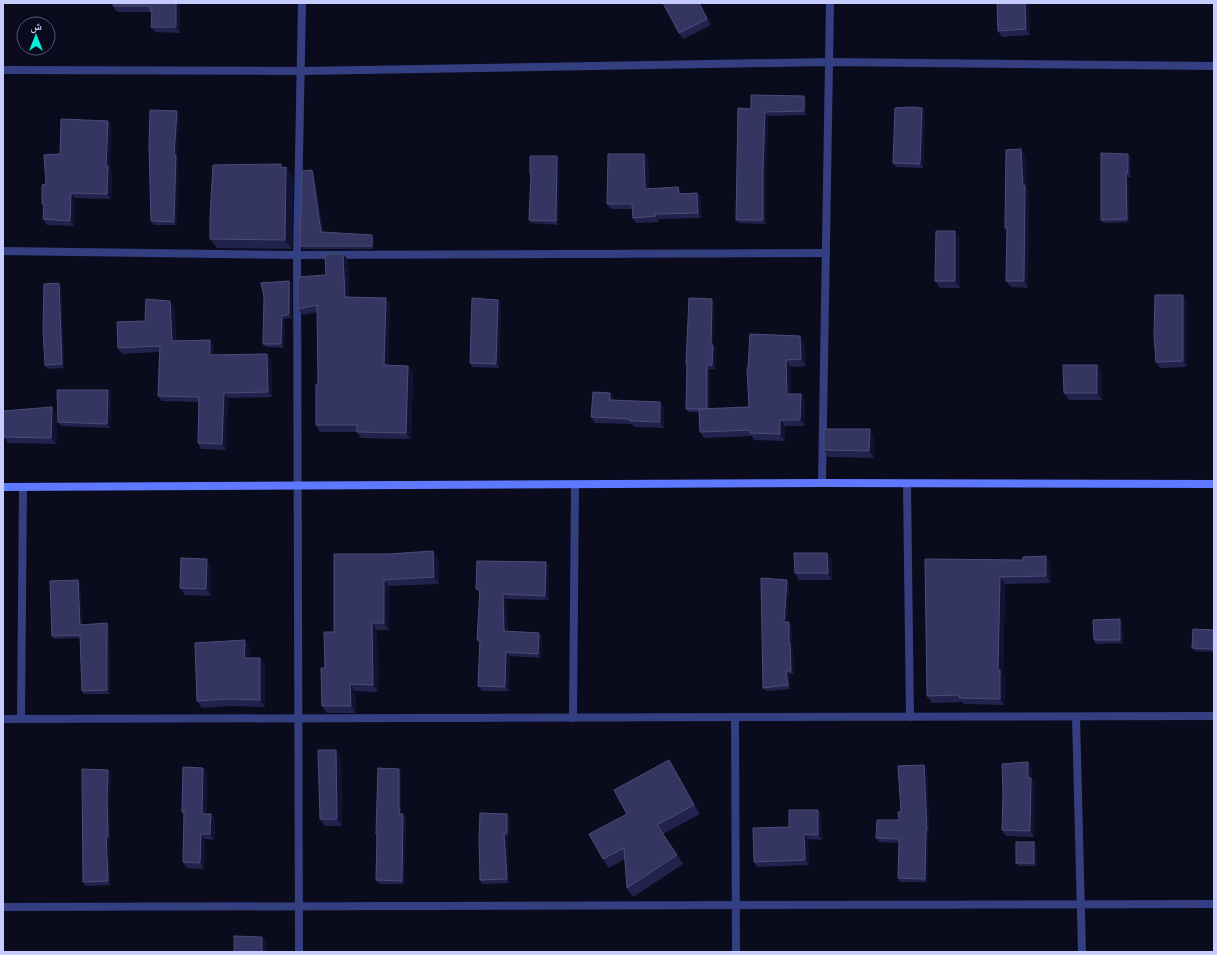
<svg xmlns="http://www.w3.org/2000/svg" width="1217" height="955" viewBox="0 0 1217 955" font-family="Barlow,'Noto Naskh Arabic',sans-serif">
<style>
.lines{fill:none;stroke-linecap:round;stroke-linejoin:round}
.street{stroke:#333f80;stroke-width:8}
.secondary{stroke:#5e79ff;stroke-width:8}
.wall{fill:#22234d}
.shaded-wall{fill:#121232}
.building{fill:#343560;stroke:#4b4d79}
</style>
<rect width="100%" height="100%" fill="#0b0b1e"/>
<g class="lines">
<!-- street -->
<g class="street">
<polyline points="3,70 302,71 828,62 1214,66"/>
<polyline points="3,251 297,255 826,253"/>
<polyline points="822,483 830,3"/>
<polyline points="907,484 910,717"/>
<polyline points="1076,717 1082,952"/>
<polyline points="573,718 575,485"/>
<polyline points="735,718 736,952"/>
<polyline points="3,719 1214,716"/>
<polyline points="21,719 23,487"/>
<polyline points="3,907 1214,904"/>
<polyline points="299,952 297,255 302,3"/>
</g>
<!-- secondary -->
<polyline class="secondary" points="3,487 822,483 1214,484"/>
</g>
<!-- wall -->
<g class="wall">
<polygon points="113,3 180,3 180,33 155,32 151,27 151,13 150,12 117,12 113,6"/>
<polygon points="700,3 711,25 683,39 679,33"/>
<polygon points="1029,3 1030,35 1002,37 998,31"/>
<polygon points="804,96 806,100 806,115 768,116 766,169 766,224 739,223 736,220 751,109"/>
<polygon points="922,108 925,112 923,168 896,167 893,163"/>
<polygon points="179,115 177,157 178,159 177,225 154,225 151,221"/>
<polygon points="108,121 111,126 110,169 112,171 111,199 75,198 74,226 47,225 43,219 44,207 42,204 46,184 60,154"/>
<polygon points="644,154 648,159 649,188 682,192 682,194 697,193 701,198 701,218 659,219 659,222 636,223 633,218 632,209 611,209 607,204"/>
<polygon points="1128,154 1131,158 1131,177 1128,177 1129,222 1104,223 1101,220"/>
<polygon points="1026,156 1027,189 1029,192 1028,288 1011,287 1006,281 1007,230 1005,228"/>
<polygon points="559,159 558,225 531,223 529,220 531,177 530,174"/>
<polygon points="286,167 293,177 292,249 217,248 210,239 284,168"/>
<polygon points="312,170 314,173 323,232 374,238 374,249 303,249 300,246"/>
<polygon points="955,231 960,238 960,288 940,288 935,281"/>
<polygon points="343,254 348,260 349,297 390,304 388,365 408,366 413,372 411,439 361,438 357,432 320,432 316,425 318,384 317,312 303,315 298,309"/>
<polygon points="292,284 292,318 285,319 284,348 266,347 263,344"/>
<polygon points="61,287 64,368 47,369 45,365"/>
<polygon points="1187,301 1187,367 1160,368 1156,362"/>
<polygon points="714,302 713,345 716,349 715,369 710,369 710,409 749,407 748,368 804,342 806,366 791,367 791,394 801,394 805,401 805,426 785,426 785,441 754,440 752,436 704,438 700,432 699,412 688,412 686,409 687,366 686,364"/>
<polygon points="501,303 499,368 472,367 470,363"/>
<polygon points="174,306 176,341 214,346 214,355 271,359 272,397 228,398 226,450 201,449 198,443 199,402 162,401 158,396 159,352 122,354 118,348"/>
<polygon points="1102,372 1102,400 1069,400 1064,393"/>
<polygon points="108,390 111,393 110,428 61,426 58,422"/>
<polygon points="614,398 614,400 664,408 664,428 634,427 632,424 595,423 591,417"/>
<polygon points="52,407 57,414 56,444 8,443 4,437"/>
<polygon points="874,436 874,458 828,457 824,450"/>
<polygon points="433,551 438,558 439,584 389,586 389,630 377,630 378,692 355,691 356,713 327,713 322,706 325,668 334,632 388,554"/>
<polygon points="1046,556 1050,563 1051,583 1005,584 1003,674 1005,676 1004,705 964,704 962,702 932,703 927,696 925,559 1023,560"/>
<polygon points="832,560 832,580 799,580 795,573"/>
<polygon points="546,562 549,567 549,600 506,599 508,632 542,637 541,658 510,656 509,691 482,691 478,686 480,644 477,640 480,594 476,589"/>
<polygon points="211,566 211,596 185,595 180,588"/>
<polygon points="78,580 80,584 82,625 107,623 109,627 110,694 84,694 82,691 80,638 54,639 52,636"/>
<polygon points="789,583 787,622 791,625 792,645 793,647 794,674 789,674 790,689 766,691 763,688"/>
<polygon points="1122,622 1123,643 1096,644 1094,640"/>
<polygon points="1214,630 1214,652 1195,651 1192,648"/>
<polygon points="250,647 249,658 265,665 265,707 231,706 202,708 197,701"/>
<polygon points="336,750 341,757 342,826 325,826 320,819"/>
<polygon points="924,765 927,768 929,834 928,834 927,882 900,882 898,878 899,843 879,842 876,838 899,820 901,812"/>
<polygon points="1032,768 1032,781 1035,784 1034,837 1006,836 1002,830"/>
<polygon points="399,769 401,772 401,811 402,814 406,817 404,884 379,884 376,880 377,836 376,834"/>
<polygon points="675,769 700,814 663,834 683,864 633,897 627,888 625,859 609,868 603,859 627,814"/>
<polygon points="108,770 111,774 109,802 110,840 109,840 110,885 86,886 83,882"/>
<polygon points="207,773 206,814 211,814 215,820 214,840 205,839 204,869 187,868 183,862 184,815 182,812"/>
<polygon points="818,810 821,815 822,840 808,839 809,865 757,867 754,862 789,827"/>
<polygon points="510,817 509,837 507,836 509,883 482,884 480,880"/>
<polygon points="1036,846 1037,866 1019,866 1016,863"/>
</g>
<!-- shaded-wall -->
<g class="shaded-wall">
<polygon points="176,3 180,3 180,33 176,27"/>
<polygon points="699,3 700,3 711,25 707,19"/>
<polygon points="1025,3 1029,3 1030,35 1026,29"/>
<polygon points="804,96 806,100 806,115 804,111"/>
<polygon points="922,108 925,112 923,168 920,164"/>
<polygon points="177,111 179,115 177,157 178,159 177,225 174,222 174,155"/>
<polygon points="765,112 768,116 766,169 766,224 763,220 763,166"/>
<polygon points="108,121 111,126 110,169 112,171 111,199 107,194 106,166"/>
<polygon points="1021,149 1026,156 1027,189 1029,192 1028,288 1024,281 1023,185"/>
<polygon points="644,154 648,159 649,194 645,189"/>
<polygon points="1128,154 1131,158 1131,177 1128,173"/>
<polygon points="557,156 559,159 558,225 556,221"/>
<polygon points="281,164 286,171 286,167 293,177 292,249 285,240"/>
<polygon points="312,170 314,173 323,236 321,232"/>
<polygon points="1126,173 1128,177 1129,222 1127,219"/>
<polygon points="678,187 682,192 682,199 679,194"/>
<polygon points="71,193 75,198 74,226 70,221"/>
<polygon points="697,193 701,198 701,218 698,213"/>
<polygon points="655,214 659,219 659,222"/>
<polygon points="955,231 960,238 960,288 955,281"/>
<polygon points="372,235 374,238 374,249 372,246"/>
<polygon points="343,254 348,260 349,303 345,297"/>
<polygon points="289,281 292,284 292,318 289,314"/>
<polygon points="59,283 61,287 64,368 62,364"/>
<polygon points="1183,295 1187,301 1187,367 1183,361"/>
<polygon points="386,298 390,304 388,372 384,365"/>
<polygon points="712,299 714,302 713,349 711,345"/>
<polygon points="498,300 501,303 499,368 496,364"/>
<polygon points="170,301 174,306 176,347 172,341"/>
<polygon points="282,316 285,319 284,348 281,344"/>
<polygon points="800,336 804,342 806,366 801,359"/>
<polygon points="210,340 214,346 214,360 210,355"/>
<polygon points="713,345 716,349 715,369 712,365"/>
<polygon points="267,354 271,359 272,397 268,392"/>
<polygon points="786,360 791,367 791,401 787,394"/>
<polygon points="707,365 710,369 710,413 707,409"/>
<polygon points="1097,365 1102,372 1102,400 1097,393"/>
<polygon points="408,366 413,372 411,439 406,433"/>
<polygon points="108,390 111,393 110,428 107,424"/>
<polygon points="224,393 228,398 226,450 222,444"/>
<polygon points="610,393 614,398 614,406 610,400"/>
<polygon points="801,394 805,401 805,426 800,420"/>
<polygon points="660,402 664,408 664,428 660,422"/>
<polygon points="52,407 57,414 56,444 51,438"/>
<polygon points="780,420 785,426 785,441 780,434"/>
<polygon points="870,429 874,436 874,458 869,451"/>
<polygon points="433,551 438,558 439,584 434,577"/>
<polygon points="827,553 832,560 832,580 828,573"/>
<polygon points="1046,556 1050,563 1051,583 1046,576"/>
<polygon points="207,559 211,566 211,596 206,589"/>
<polygon points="546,562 549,567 549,600 545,596"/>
<polygon points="1000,577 1005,584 1003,674 1005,676 1004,705 1000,699 998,670"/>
<polygon points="78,580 80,584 82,628 80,625"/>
<polygon points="384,580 389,586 389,630 384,623"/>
<polygon points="787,580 789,583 787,625 784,622"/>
<polygon points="503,594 506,599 508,636 504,631"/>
<polygon points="1120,619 1122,622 1123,643 1120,640"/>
<polygon points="789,622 791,625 792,645 793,647 794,674 791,671 789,644"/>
<polygon points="107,623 109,627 110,694 107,690"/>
<polygon points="372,623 377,630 378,692 373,685"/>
<polygon points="539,633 542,637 541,658 538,654"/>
<polygon points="245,640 250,647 249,665 244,658"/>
<polygon points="506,652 510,656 509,691 505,687"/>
<polygon points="260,658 265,665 265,707 260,700"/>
<polygon points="786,671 789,674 790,689 788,685"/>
<polygon points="350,684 355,691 356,713 351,706"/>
<polygon points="336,750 341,757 342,826 337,819"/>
<polygon points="669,760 675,769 700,814 694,805"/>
<polygon points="1028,762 1032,768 1032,781 1035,784 1034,837 1030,831"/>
<polygon points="924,765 927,768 929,834 927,830"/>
<polygon points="203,768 207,773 205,820 202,814"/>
<polygon points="399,769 401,772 401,811 402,813 402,817 399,814"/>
<polygon points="108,770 111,774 109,802 110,840 108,836 107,799"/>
<polygon points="818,810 821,815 822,840 818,835"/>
<polygon points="211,814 215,820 214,840 210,834"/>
<polygon points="403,814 406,817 404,884 402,881"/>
<polygon points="507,814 510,817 509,837 507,833"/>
<polygon points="926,830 928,834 927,882 925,879"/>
<polygon points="504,833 507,836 509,883 507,879"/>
<polygon points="201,834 205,839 204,869 200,863"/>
<polygon points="804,834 808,839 809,865 805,860"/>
<polygon points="106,836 109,840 110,885 108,881"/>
<polygon points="1034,842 1036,846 1037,866 1034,863"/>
<polygon points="262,937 267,943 267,952 262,952"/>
</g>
<!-- building -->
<g class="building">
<polygon points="113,3 176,3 176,27 151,27 152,11 150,11 150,6 113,6"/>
<polygon points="663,3 699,3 707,19 679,33"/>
<polygon points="997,3 1025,3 1026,29 998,31"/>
<polygon points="751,95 804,96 804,111 765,112 763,166 763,220 736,220 738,108 751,109"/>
<polygon points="911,107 922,108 920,164 893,163 895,108"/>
<polygon points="150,110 177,111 174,155 176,155 174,222 151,221 149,146"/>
<polygon points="61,119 108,121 106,166 108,166 107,194 71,193 70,221 43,219 44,204 42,204 42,185 46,184 44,155 60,154"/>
<polygon points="1021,149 1023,185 1025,185 1024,281 1006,281 1007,228 1005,228 1006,150"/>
<polygon points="1101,153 1128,154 1128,173 1126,173 1127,219 1101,220"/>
<polygon points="608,154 644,154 645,189 678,187 679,194 697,193 698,213 655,214 656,216 633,218 632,204 607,204"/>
<polygon points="530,156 557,156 556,221 529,220 531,174 530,174"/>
<polygon points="281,164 281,168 286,167 285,240 210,239 210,218 213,165"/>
<polygon points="312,170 321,232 372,235 372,246 300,246 302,171"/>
<polygon points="936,231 955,231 955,281 935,281"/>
<polygon points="325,254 343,254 345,297 386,298 384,365 408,366 406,433 357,432 357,425 316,425 316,384 318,384 317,305 298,309 298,277 326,275"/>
<polygon points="289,281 289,314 282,316 281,344 263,344 264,297 261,283"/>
<polygon points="59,283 62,364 45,365 43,329 44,284"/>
<polygon points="1155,295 1183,295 1183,361 1156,362 1154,334"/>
<polygon points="472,298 498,300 496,364 470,363"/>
<polygon points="689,298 712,299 711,345 713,345 712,365 707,365 707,409 686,409 687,364 686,364"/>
<polygon points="146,299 170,301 172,341 210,340 210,355 267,354 268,392 224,393 222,444 198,443 199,397 158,396 160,346 118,348 117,322 145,321"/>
<polygon points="750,334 800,336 801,359 786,360 787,394 801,394 800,420 780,420 780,434 750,433 750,430 700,432 699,409 749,407 747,368 748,368"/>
<polygon points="1063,365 1097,365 1097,393 1064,393"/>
<polygon points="57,390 108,390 107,424 58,422"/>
<polygon points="593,392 610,393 610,400 660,402 660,422 630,421 630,419 591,417"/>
<polygon points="52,407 51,438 4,437 3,411"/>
<polygon points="824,429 870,429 869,451 824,450"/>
<polygon points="433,551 434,577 384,580 384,623 372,623 373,685 350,684 351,706 322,706 321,668 325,668 324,632 334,632 334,554 388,554"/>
<polygon points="794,553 827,553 828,573 795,573"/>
<polygon points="1046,556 1046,576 1000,577 998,670 1000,670 1000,699 959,698 959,695 927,696 925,559 1023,560 1023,557"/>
<polygon points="181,558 207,559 206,589 180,588"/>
<polygon points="477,561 546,562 545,596 503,594 504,631 539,633 538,654 506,652 505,687 478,686 480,640 477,640 480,590 476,589"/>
<polygon points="761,578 787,580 784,622 789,622 789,644 790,643 791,671 786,671 788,685 763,688"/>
<polygon points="78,580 80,625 107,623 107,690 82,691 80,635 52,636 50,581"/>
<polygon points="1120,619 1120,640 1094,640 1093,620"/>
<polygon points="1193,629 1214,630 1214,649 1192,648"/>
<polygon points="245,640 244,658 260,658 260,700 226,699 197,701 195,643"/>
<polygon points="318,750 336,750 337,819 320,819"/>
<polygon points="669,760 694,805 657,825 677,855 627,888 624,848 603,859 589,834 627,814 614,790"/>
<polygon points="1028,762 1028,778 1031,778 1030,831 1002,830 1003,793 1002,764"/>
<polygon points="924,765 927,830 926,830 925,879 898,878 899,839 876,838 877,820 899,820 898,812 901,812 898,766"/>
<polygon points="183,767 203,768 202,814 211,814 210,834 201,834 200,863 183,862 184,812 182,812"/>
<polygon points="378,768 399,769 399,809 400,809 399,814 403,814 402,881 376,880 377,834 376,834"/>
<polygon points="82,769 108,770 107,799 108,836 106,836 108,881 83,882"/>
<polygon points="789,810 818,810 818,835 804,834 805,860 754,862 753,828 789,827"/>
<polygon points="480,813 507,814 507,833 504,833 507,879 480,880 479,839"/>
<rect x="1016" y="842" width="18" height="21"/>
<polygon points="234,936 262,937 262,952 234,952"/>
</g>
<!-- border -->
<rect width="1217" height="955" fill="none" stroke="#c7ccff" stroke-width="8"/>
<!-- north arrow -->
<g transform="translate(36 36)"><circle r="19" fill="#0b0b1e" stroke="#565878"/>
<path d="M0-3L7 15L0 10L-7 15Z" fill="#00f2dc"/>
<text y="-6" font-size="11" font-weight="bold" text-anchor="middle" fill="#c7ccff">ش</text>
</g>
</svg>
